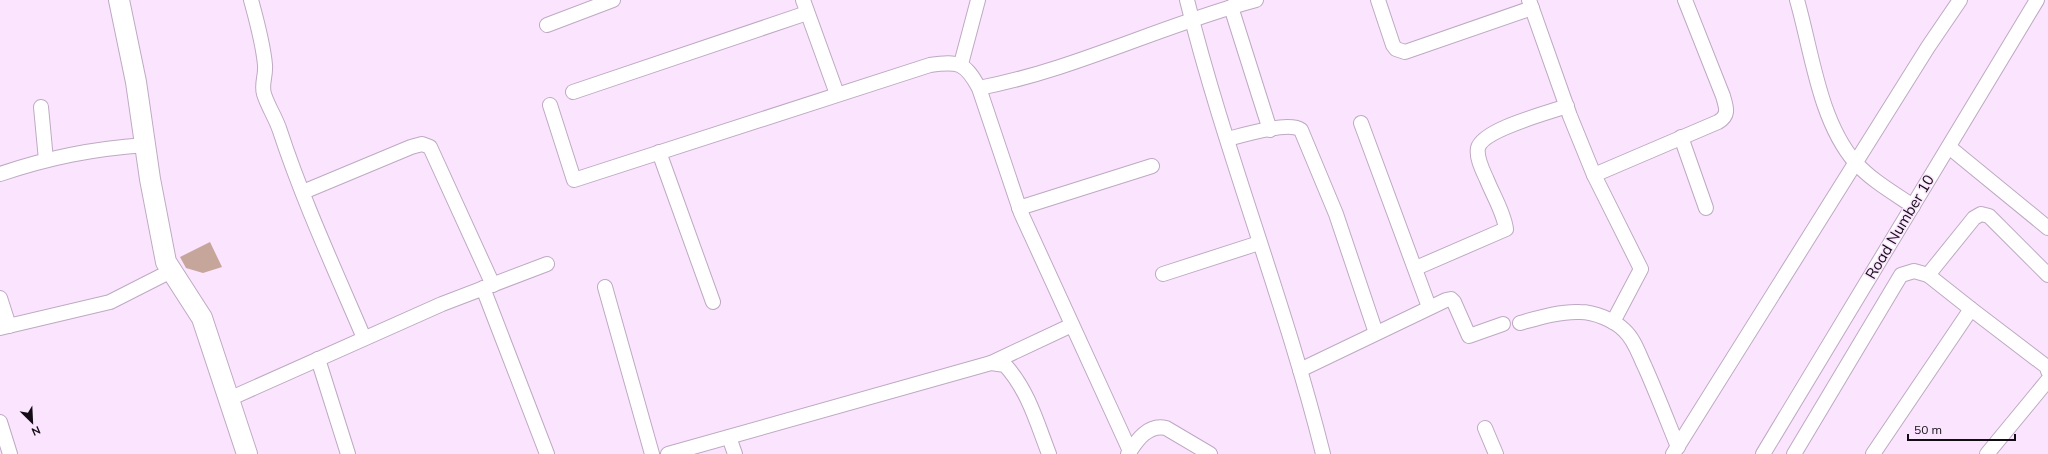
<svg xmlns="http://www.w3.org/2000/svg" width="2048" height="454" viewBox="0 0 2048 454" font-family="Mulish,sans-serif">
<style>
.building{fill:#c6a69a}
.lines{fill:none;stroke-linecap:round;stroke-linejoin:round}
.street-casing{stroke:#bea9c2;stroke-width:16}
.secondary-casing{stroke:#bea9c2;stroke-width:22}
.street{stroke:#fff;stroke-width:14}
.secondary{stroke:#fff;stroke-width:20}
.labels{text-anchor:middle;stroke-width:3;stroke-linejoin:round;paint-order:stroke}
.street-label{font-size:15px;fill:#130c14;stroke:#fbe4fe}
</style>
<rect width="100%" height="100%" fill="#fbe4fe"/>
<!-- building -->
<polygon class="building" points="210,242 222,267 203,273 186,268 180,257"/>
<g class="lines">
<defs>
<g id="street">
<path d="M251,0c6,22 12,43 14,65 1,11 -4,19 -1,29 4,13 12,24 16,37 23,70 55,139 84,207"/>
<polyline points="803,0 837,94"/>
<path d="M1187,0c38,153 98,301 136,454"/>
<polyline points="1378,0 1393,45 1396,49 1405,52 1532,8"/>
<polyline points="1529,0 1570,116 1594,175 1641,269 1613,322"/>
<path d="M1797,0c15,52 22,120 58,162 16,18 37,30 58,44"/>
<polyline points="1231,7 1270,130"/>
<polyline points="547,25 613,0"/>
<polyline points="961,64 978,0"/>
<path d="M979,88c95,-18 183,-63 277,-88"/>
<polyline points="573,92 807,13"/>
<path d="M550,105l24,75 356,-115c28,-4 35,-3 49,23l42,125 109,238"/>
<polyline points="41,107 46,160"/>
<polyline points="1361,123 1429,307"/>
<polyline points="1681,137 1706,208"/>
<path d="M1228,139c15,-4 61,-18 73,-9l35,84 40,119"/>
<polyline points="1949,147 2048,228"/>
<polyline points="659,152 713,302"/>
<path d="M0,174c51,-17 92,-25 145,-29"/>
<path d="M1594,175l124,-53c12,-7 8,-15 5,-26l-38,-96"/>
<polyline points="303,192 411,147 422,144 430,147 493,285"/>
<polyline points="1019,208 1152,166"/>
<path d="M1416,268l90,-39c-2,-16 -13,-34 -19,-49 -4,-9 -11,-22 -9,-32 5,-19 70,-35 89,-42"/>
<polyline points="1163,274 1259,243"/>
<polyline points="605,287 652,454"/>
<polyline points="483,288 547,454"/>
<polyline points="0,298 9,326"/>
<polyline points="1971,309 1928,275 1974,218 1981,214 1989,216 2048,275"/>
<path d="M1520,323c18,-5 40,-12 60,-11 14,0 34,8 44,18 11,10 15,25 21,37 12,27 22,53 33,80"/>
<polyline points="0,328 110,302 173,270"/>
<polyline points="318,359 348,454"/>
<polyline points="991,363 1072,325"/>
<polyline points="1300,370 1446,300 1451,299 1454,302 1469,336 1503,324"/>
<polyline points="229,399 442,304 547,264"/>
<polyline points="0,422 10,454"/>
<polyline points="1485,428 1496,454"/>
<polyline points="729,437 735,454"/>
<path d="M668,454l323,-91 14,2c23,25 32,58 44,89"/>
<path d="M1128,454c9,-14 20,-30 38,-26l44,26"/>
<polyline points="1673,454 1928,47 1960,0"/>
<polyline points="1763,454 2037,0"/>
<polyline points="1794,454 1901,275 1914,271 1928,275"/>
<polyline points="1873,454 1971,309 2047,367 2048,371"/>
<polyline points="1987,454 2048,380"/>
</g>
<polyline id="secondary" points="119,0 136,82 150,179 166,262 202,318 247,454"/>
</defs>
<!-- street casing -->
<use href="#street" class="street-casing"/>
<!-- secondary casing -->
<use href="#secondary" class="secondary-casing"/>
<!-- street -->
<use href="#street" class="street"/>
<!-- secondary -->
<use href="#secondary" class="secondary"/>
</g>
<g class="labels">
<!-- street labels -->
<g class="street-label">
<text transform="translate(1900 227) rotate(-59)" y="5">Road Number 10</text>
</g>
</g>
<!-- north arrow -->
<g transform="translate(32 422) rotate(156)" stroke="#fbe4fe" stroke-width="3" paint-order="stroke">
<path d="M0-3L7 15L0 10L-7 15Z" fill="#130c14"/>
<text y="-6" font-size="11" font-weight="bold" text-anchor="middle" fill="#130c14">N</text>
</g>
<!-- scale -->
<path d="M1908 434v6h107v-6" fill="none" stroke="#130c14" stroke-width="2"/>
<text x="1914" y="434" font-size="12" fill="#130c14" stroke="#fbe4fe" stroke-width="3" paint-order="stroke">50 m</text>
</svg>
